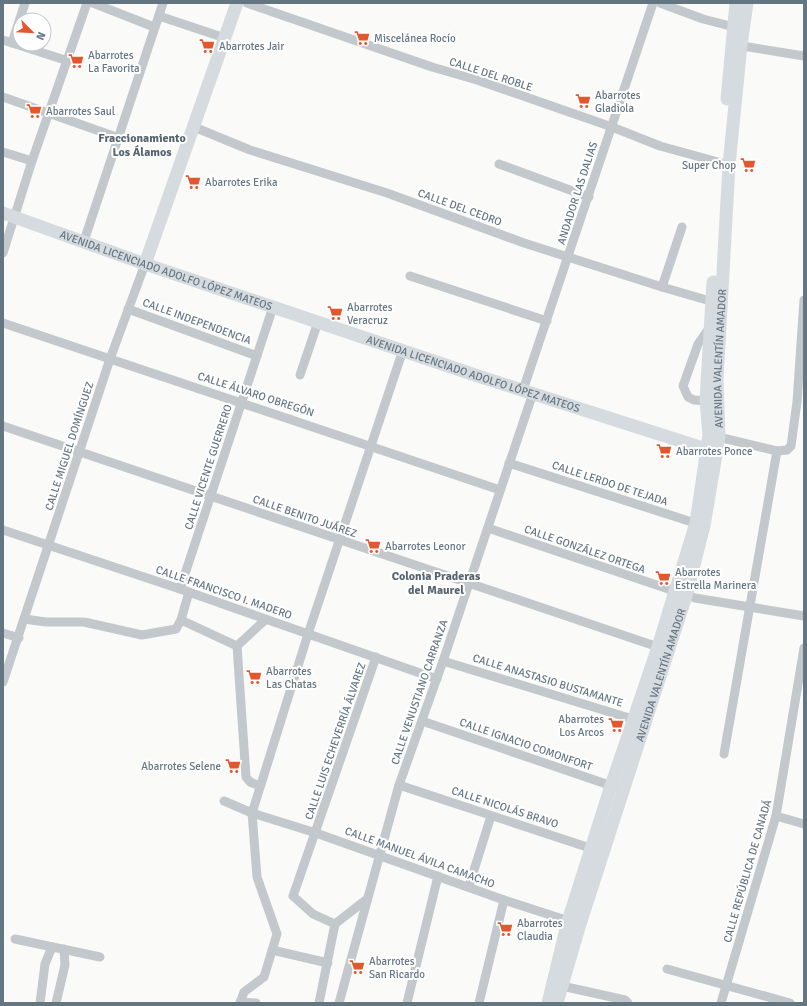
<svg xmlns="http://www.w3.org/2000/svg" width="807" height="1006" viewBox="0 0 807 1006" font-family="Signika,sans-serif">
<style>
.lines{fill:none;stroke-linecap:round;stroke-linejoin:round}
.street{stroke:#c3c8cc;stroke-width:9}
.secondary{stroke:#d6dbdf;stroke-width:13}
.labels{text-anchor:middle;stroke-width:4;stroke-linejoin:round;paint-order:stroke}
.poi-label{font-size:11px;fill:#657683;stroke:#fff;text-anchor:start}
.street-label{font-size:11px;fill:#657683;stroke:#fff}
.neighbourhood-label{font-size:12px;font-weight:bold;fill:#57646e;stroke:#fff}
</style>
<rect width="100%" height="100%" fill="#fafaf8"/>
<g class="lines">
<!-- street -->
<g class="street">
<polyline points="93,3 154,27"/>
<polyline points="247,3 432,67 477,80 612,127 660,146 729,165"/>
<polyline points="660,3 703,19 738,28"/>
<polyline points="159,16 225,38"/>
<polyline points="3,40 68,61"/>
<polyline points="12,43 25,3"/>
<polyline points="736,45 804,56"/>
<polyline points="3,97 119,138"/>
<polyline points="194,127 250,150 387,193 524,243 662,287 717,303"/>
<polyline points="3,152 32,161"/>
<polyline points="499,164 589,197"/>
<polyline points="84,241 163,3"/>
<polyline points="3,253 32,161 87,3"/>
<polyline points="410,276 547,321"/>
<polyline points="662,287 682,227"/>
<polyline points="128,309 257,356"/>
<polyline points="3,323 500,490"/>
<polyline points="300,375 318,322"/>
<polyline points="523,390 653,3"/>
<polyline points="706,401 694,400 688,397 683,386 698,344 710,327"/>
<polyline points="3,426 664,649"/>
<polyline points="714,436 777,451 787,450 791,446 797,402 804,300"/>
<polyline points="509,463 701,525"/>
<polyline points="488,528 695,598 804,616"/>
<polyline points="3,530 180,589 437,679"/>
<polyline points="180,589 273,307"/>
<polyline points="24,619 46,622 84,622 142,635 176,629 181,620 189,592"/>
<polyline points="181,620 237,646"/>
<polyline points="3,633 19,638"/>
<polyline points="237,646 246,777 250,782 260,786"/>
<polyline points="237,646 265,620"/>
<polyline points="443,661 639,721"/>
<polyline points="3,682 110,359 145,264"/>
<polyline points="422,721 615,787"/>
<polyline points="724,754 777,451"/>
<polyline points="399,785 596,850"/>
<polyline points="224,801 252,813 316,833 504,900 572,922"/>
<polyline points="776,816 804,824"/>
<polyline points="469,886 491,816"/>
<polyline points="335,924 313,914 293,896 376,657"/>
<polyline points="15,939 100,957"/>
<polyline points="272,950 328,963"/>
<polyline points="667,969 790,1003"/>
<polyline points="562,986 625,1000 628,1003"/>
<polyline points="240,1002 256,1003"/>
<polyline points="40,1003 45,964 52,947"/>
<polyline points="56,1003 65,965 64,949"/>
<polyline points="240,1003 244,992 264,977 277,934 257,877 252,813 308,634 403,350"/>
<polyline points="319,1003 335,924 367,899"/>
<polyline points="339,1003 399,785 443,661 533,393"/>
<polyline points="407,1003 438,876"/>
<polyline points="479,1003 504,900"/>
<polyline points="721,1003 776,816 804,648"/>
</g>
<!-- secondary -->
<g class="secondary">
<polyline points="727,99 736,3"/>
<path id="s1" d="M3,213l142,51 333,112 237,76"/>
<polyline points="145,264 237,3"/>
<polyline points="548,1003 568,921 611,786 658,647 696,523 709,435 706,401 713,282"/>
<path id="s2" d="M557,1003l23,-79 106,-328 18,-70 15,-89 -2,-57 12,-215 12,-120 6,-42"/>
</g>
</g>
<!-- icons -->
<defs>
<symbol id="supermarket-bare" viewBox="-9 -9 18 18"><path d="M-6-5.5h2.5l.6 2H6L4.5 2H-2.5L-4.4-4H-6ZM-1.5 3.2a1.3 1.3 0 1 0 .1 0ZM3 3.2a1.3 1.3 0 1 0 .1 0Z" fill="#e4572e" stroke="#fff" stroke-width="2.5" paint-order="stroke"/></symbol>
</defs>
<g fill-rule="evenodd">
<use href="#supermarket-bare" x="351" y="27" width="22" height="22"/>
<use href="#supermarket-bare" x="196" y="35" width="22" height="22"/>
<use href="#supermarket-bare" x="65" y="50" width="22" height="22"/>
<use href="#supermarket-bare" x="572" y="90" width="22" height="22"/>
<use href="#supermarket-bare" x="23" y="100" width="22" height="22"/>
<use href="#supermarket-bare" x="737" y="154" width="22" height="22"/>
<use href="#supermarket-bare" x="182" y="171" width="22" height="22"/>
<use href="#supermarket-bare" x="324" y="302" width="22" height="22"/>
<use href="#supermarket-bare" x="653" y="440" width="22" height="22"/>
<use href="#supermarket-bare" x="362" y="535" width="22" height="22"/>
<use href="#supermarket-bare" x="652" y="567" width="22" height="22"/>
<use href="#supermarket-bare" x="243" y="666" width="22" height="22"/>
<use href="#supermarket-bare" x="605" y="714" width="22" height="22"/>
<use href="#supermarket-bare" x="222" y="755" width="22" height="22"/>
<use href="#supermarket-bare" x="494" y="918" width="22" height="22"/>
<use href="#supermarket-bare" x="346" y="956" width="22" height="22"/>
</g>
<g class="labels">
<!-- poi labels -->
<g class="poi-label">
<text x="374" y="42">Miscelánea Rocío</text>
<text x="219" y="50">Abarrotes Jair</text>
<text x="88" y="59">Abarrotes<tspan x="88" dy="13">La Favorita</tspan></text>
<text x="595" y="99">Abarrotes<tspan x="595" dy="13">Gladiola</tspan></text>
<text x="46" y="115">Abarrotes Saul</text>
<text x="736" y="169" text-anchor="end">Super Chop</text>
<text x="205" y="186">Abarrotes Erika</text>
<text x="347" y="311">Abarrotes<tspan x="347" dy="13">Veracruz</tspan></text>
<text x="676" y="455">Abarrotes Ponce</text>
<text x="385" y="550">Abarrotes Leonor</text>
<text x="675" y="576">Abarrotes<tspan x="675" dy="13">Estrella Marinera</tspan></text>
<text x="266" y="675">Abarrotes<tspan x="266" dy="13">Las Chatas</tspan></text>
<text x="604" y="723" text-anchor="end">Abarrotes<tspan x="604" dy="13">Los Arcos</tspan></text>
<text x="221" y="770" text-anchor="end">Abarrotes Selene</text>
<text x="517" y="927">Abarrotes<tspan x="517" dy="13">Claudia</tspan></text>
<text x="369" y="965">Abarrotes<tspan x="369" dy="13">San Ricardo</tspan></text>
</g>
<!-- street labels -->
<g class="street-label">
<text transform="translate(491 74) rotate(18)" y="4">CALLE DEL ROBLE</text>
<text transform="translate(577 193) rotate(-72)" y="4">ANDADOR LAS DALIAS</text>
<text transform="translate(460 207) rotate(20)" y="4">CALLE DEL CEDRO</text>
<text dy="4" stroke="none"><textPath href="#s1" startOffset="173">AVENIDA LICENCIADO ADOLFO LÓPEZ MATEOS</textPath></text>
<text transform="translate(197 321) rotate(20)" y="4">CALLE INDEPENDENCIA</text>
<text dy="4" stroke="none"><textPath href="#s2" startOffset="668">AVENIDA VALENTÍN AMADOR</textPath></text>
<text dy="4" stroke="none"><textPath href="#s1" startOffset="497">AVENIDA LICENCIADO ADOLFO LÓPEZ MATEOS</textPath></text>
<text transform="translate(256 394) rotate(18)" y="4">CALLE ÁLVARO OBREGÓN</text>
<text transform="translate(69 446) rotate(-72)" y="4">CALLE MIGUEL DOMÍNGUEZ</text>
<text transform="translate(208 467) rotate(-72)" y="4">CALLE VICENTE GUERRERO</text>
<text transform="translate(610 483) rotate(18)" y="4">CALLE LERDO DE TEJADA</text>
<text transform="translate(305 516) rotate(19)" y="4">CALLE BENITO JUÁREZ</text>
<text transform="translate(585 549) rotate(19)" y="4">CALLE GONZÁLEZ ORTEGA</text>
<text transform="translate(224 592) rotate(19)" y="4">CALLE FRANCISCO I. MADERO</text>
<text dy="4" stroke="none"><textPath href="#s2" startOffset="344">AVENIDA VALENTÍN AMADOR</textPath></text>
<text transform="translate(548 680) rotate(17)" y="4">CALLE ANASTASIO BUSTAMANTE</text>
<text transform="translate(419 692) rotate(-71)" y="4">CALLE VENUSTIANO CARRANZA</text>
<text transform="translate(335 741) rotate(-71)" y="4">CALLE LUIS ECHEVERRÍA ÁLVAREZ</text>
<text transform="translate(526 744) rotate(19)" y="4">CALLE IGNACIO COMONFORT</text>
<text transform="translate(505 807) rotate(18)" y="4">CALLE NICOLÁS BRAVO</text>
<text transform="translate(420 857) rotate(20)" y="4">CALLE MANUEL ÁVILA CAMACHO</text>
<text transform="translate(747 871) rotate(-74)" y="4">CALLE REPÚBLICA DE CANADÁ</text>
</g>
<!-- neighbourhood labels -->
<g class="neighbourhood-label">
<text x="142" y="142">Fraccionamiento<tspan x="142" dy="14">Los Álamos</tspan></text>
<text x="436" y="580">Colonia Praderas<tspan x="436" dy="14">del Maurel</tspan></text>
</g>
</g>
<!-- border -->
<rect width="807" height="1006" fill="none" stroke="#657683" stroke-width="8"/>
<!-- north arrow -->
<g transform="translate(32 32) rotate(114)"><circle r="19" fill="#ffffff" stroke="#c1c8cd"/>
<path d="M0-3L7 15L0 10L-7 15Z" fill="#e4572e"/>
<text y="-6" font-size="11" font-weight="bold" text-anchor="middle" fill="#657683">N</text>
</g>
</svg>
